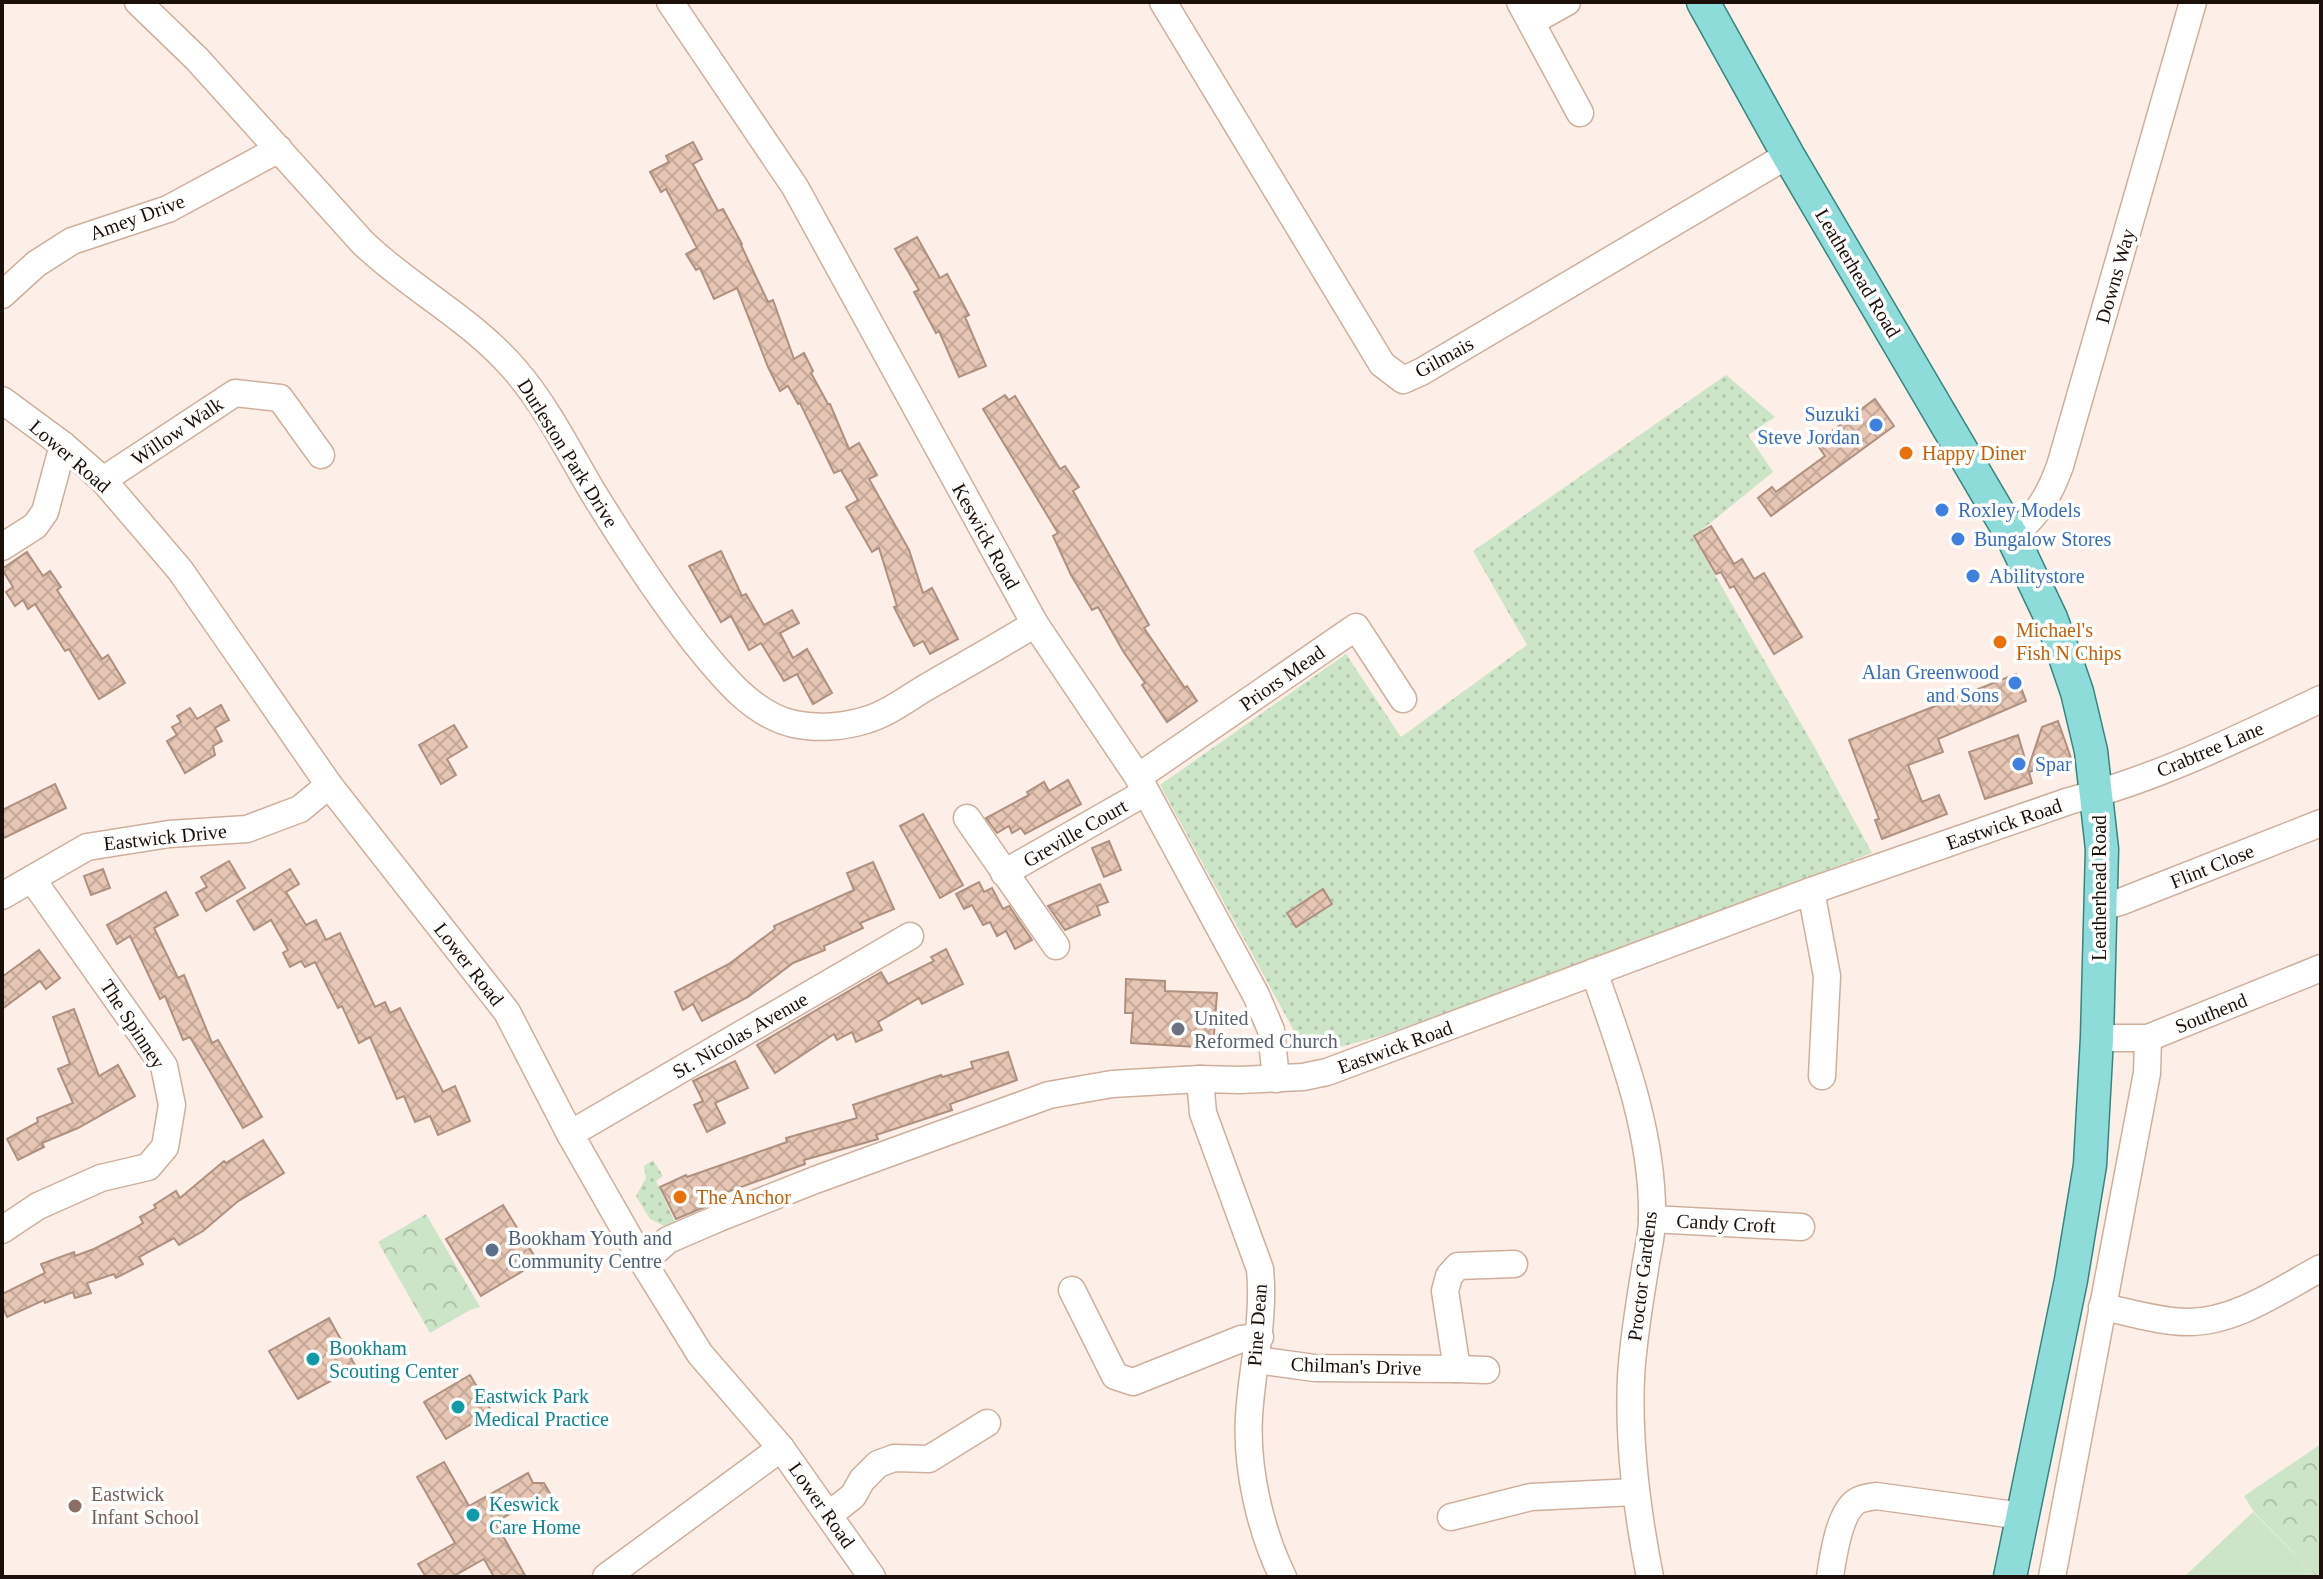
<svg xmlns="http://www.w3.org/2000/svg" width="2323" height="1579" viewBox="0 0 2323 1579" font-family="'Times New Roman',serif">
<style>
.grass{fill:url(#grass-dots)}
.forest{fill:url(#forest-crowns)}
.pitch{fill:#cce5c6}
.building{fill:url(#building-cross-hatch);stroke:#af907e;stroke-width:2}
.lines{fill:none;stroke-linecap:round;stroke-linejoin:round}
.minor-casing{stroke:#cfaf9c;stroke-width:29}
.major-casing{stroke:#34867f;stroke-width:35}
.minor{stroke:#fff;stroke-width:26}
.major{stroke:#8ddcd9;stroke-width:32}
.shop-dot{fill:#3f7fe0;stroke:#fff;stroke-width:3}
.food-dot{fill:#e8710a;stroke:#fff;stroke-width:3}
.worship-dot{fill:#6b7280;stroke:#fff;stroke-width:3}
.service-dot{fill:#5c6f8a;stroke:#fff;stroke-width:3}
.culture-dot{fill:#0f9aa8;stroke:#fff;stroke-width:3}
.education-dot{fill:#8d6e63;stroke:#fff;stroke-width:3}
.labels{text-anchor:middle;stroke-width:7;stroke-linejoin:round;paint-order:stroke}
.street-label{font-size:20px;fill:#1b1009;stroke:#fff}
.shop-label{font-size:20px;fill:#366cbe;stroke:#fff;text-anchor:start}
.food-label{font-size:20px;fill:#c56008;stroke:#fff;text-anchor:start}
.worship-label{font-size:20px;fill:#5b616d;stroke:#fff;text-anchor:start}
.service-label{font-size:20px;fill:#4e5e75;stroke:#fff;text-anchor:start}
.culture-label{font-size:20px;fill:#0d838f;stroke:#fff;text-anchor:start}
.education-label{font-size:20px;fill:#785e54;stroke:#fff;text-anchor:start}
</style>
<defs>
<pattern id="grass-dots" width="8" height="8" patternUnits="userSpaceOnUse" patternTransform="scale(2)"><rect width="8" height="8" fill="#cce5c6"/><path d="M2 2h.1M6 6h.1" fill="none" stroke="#afc3a9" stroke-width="1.8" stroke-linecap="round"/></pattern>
<pattern id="forest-crowns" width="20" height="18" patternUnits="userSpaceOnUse" patternTransform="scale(2)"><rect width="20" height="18" fill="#cce5c6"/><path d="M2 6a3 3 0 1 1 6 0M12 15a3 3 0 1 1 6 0" fill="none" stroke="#afc3a9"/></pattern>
<pattern id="building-cross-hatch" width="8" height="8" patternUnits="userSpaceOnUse" patternTransform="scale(2)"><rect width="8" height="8" fill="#e6c5b2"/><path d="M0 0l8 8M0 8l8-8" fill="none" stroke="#c5a898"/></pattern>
</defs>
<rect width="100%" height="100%" fill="#fdefe7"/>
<!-- grass -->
<g class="grass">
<polygon points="1726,375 1775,417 1748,435 1773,472 1693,537 1815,748 1872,853 1546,977 1384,1035 1326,1051 1313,1049 1300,1042 1160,785 1346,654 1401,737 1527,645 1473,551"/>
<polygon points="653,1160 663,1176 656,1181 676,1224 666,1227 650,1219 636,1196 646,1178 644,1166"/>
</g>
<!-- forest -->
<g class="forest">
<polygon points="426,1214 480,1307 470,1310 430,1333 378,1242"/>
<polygon points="2321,1444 2321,1577 2317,1577 2254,1512 2244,1496"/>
</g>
<!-- pitch -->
<polygon class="pitch" points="2253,1512 2317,1577 2184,1577"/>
<!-- building -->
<g class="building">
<polygon points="693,142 702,159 693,164 718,211 723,209 742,244 741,245 768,302 773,300 794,359 804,353 813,371 811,373 828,404 830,404 849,449 859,443 877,475 869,479 909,550 923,593 932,588 958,639 930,654 923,641 914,646 894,607 897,606 879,548 872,552 846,507 858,500 841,470 834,473 800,403 798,404 788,386 780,391 768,367 737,288 714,299 700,268 696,270 686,254 697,248 666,189 661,192 650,172 669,162 666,156"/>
<polygon points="917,237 940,278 947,274 969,315 965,317 986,366 959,377 939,331 936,333 914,292 919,290 895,249"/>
<polygon points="1005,395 1009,400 1015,396 1060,469 1065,466 1079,487 1073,491 1149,625 1144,628 1185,688 1187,686 1197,701 1167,722 1142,685 1145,683 1123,651 1098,607 1092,610 1071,575 1053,536 1058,533 983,409"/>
<polygon points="1875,399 1894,426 1771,516 1758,498 1772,487 1776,492 1825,456 1816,443"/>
<polygon points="1711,526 1734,564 1742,559 1754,579 1764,573 1802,637 1774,654 1734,586 1730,588 1721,572 1716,574 1694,536"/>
<polygon points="721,551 742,596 746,594 764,625 792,610 799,623 780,633 793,658 807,649 832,693 813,704 797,674 784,681 761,643 749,650 731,616 721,622 689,566"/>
<polygon points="27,552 43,576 50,571 61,587 57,590 102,659 108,655 125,683 99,699 69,649 65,651 35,604 28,609 23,600 15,606 6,592 13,587 2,569"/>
<polygon points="2016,674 2026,701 1938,739 1943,752 1908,765 1922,802 1939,795 1947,814 1882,839 1875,820 1879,819 1849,740"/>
<polygon points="221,705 229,720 215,728 222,741 213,746 215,755 185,773 167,741 177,735 172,727 181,722 177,716 190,708 197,719"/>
<polygon points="2058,721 2071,758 2029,772 2032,783 1985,799 1969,752 2018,735 2028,769 2042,727"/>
<polygon points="454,725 467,747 447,759 456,775 441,784 419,745"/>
<polygon points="1068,780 1081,804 1025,834 1021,828 1012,833 1009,826 997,833 986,818 1029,795 1027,792 1044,782 1049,791"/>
<polygon points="55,784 66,808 2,839 2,810"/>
<polygon points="923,814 963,885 940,898 900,826"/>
<polygon points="1109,841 1121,870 1104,877 1092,848"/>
<polygon points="229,861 245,888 206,911 196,893 207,887 201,877"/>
<polygon points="873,862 894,909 860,923 863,928 824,946 825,950 793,963 748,997 702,1021 693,1004 683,1010 675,992 729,964 775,929 774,926 854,890 847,873"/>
<polygon points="103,869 110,888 91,895 84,876"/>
<polygon points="290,869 299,884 286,892 306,925 316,920 326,940 340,933 375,1007 385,1002 390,1013 400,1008 443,1092 455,1086 470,1121 438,1135 430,1116 415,1122 404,1096 397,1099 370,1037 359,1043 342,1006 338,1008 315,962 305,967 301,961 290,967 283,953 288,950 271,920 254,930 237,901"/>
<polygon points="979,882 984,892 992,888 1003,909 1009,906 1032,940 1015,949 1006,931 997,936 990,922 983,925 972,905 964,909 956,894"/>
<polygon points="1100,884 1108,902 1097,906 1100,915 1065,930 1048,906"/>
<polygon points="1323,889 1332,904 1296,927 1287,913"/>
<polygon points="166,892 178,915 154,928 178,978 184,975 212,1043 218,1040 262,1117 243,1128 190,1037 183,1040 165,996 160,999 130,936 117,944 107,925"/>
<polygon points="946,949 963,984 922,1004 919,998 878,1022 882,1030 856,1042 852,1032 837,1040 834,1034 775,1073 757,1045 881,972 888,984 934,961 931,957"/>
<polygon points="39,950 60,978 46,989 40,981 2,1009 2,977"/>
<polygon points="1126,979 1165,981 1165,991 1217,993 1213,1048 1131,1043 1133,1013 1125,1013"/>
<polygon points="74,1009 99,1076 118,1065 135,1096 78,1128 42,1143 44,1147 18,1160 7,1139 38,1122 37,1118 73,1103 58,1069 70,1064 53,1017"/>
<polygon points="1008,1052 1017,1080 950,1104 952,1110 876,1135 878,1139 804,1160 805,1164 702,1201 705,1207 676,1219 660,1187 686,1175 687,1177 787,1142 786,1138 857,1118 853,1105 941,1075 942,1077 973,1068 971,1062"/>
<polygon points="735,1061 748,1088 715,1103 725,1123 707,1132 694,1105 703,1101 693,1081"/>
<polygon points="263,1140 284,1173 237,1202 203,1231 179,1245 174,1238 139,1257 143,1264 116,1278 114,1274 87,1283 91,1293 75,1298 73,1292 45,1303 44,1300 7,1317 2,1305 2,1294 45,1273 41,1264 74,1252 75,1256 94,1249 133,1229 143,1223 140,1217 156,1208 154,1205 176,1191 180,1198 224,1161 226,1163"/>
<polygon points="503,1205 538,1262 481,1296 446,1239"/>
<polygon points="329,1318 356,1367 298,1399 269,1351"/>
<polygon points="470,1375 492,1412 446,1439 424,1402"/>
<polygon points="444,1462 469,1506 528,1473 533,1483 544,1483 551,1495 527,1508 526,1505 495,1522 526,1577 494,1577 484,1559 452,1577 426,1577 418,1564 455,1543 417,1477"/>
</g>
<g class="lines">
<defs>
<g id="minor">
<path d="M138,2l59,57 166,184c48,46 109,76 153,128 30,35 52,79 75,118 33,54 67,106 106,156 25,31 56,70 97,79 23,5 50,3 72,-4 21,-6 41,-21 59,-32 37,-21 74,-42 110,-64"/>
<polyline points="670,2 795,187 1035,624 1138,777 1256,995 1271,1030 1276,1079"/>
<polyline points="1163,2 1382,364 1403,380 1421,372 1788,155"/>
<polyline points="1520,2 1580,113"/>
<polyline points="1531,22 1567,2"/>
<polyline points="2,295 36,264 72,241 168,209 279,149"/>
<polyline points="2,400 63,445 103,480 180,570 329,785 507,1012 570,1134 643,1262 700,1354 781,1448 872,1577"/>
<polyline points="103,480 235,393 280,398 321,455"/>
<path d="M2012,536c25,-20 37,-40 48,-70l133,-464"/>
<polyline points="2,547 35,526 45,512 63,445"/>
<polyline points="1138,777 1356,627 1403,699"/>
<polyline points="967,818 1056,946"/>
<polyline points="1004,873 1146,792"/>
<polyline points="1811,891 1827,976 1822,1076"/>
<polyline points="2,896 87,847 169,834 247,829 300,809 329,785"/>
<polyline points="2101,907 2120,902 2321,823"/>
<path d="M1594,972c28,79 60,163 58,248 0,16 -5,33 -7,49 -6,36 -12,72 -14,108 -3,68 6,134 19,200"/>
<polyline points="2097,1038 2148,1038 2321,968"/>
<path d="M1200,1079l3,34 57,156c5,51 -8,97 -11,147 -3,52 11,114 34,161"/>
<polyline points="570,1134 910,936"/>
<polyline points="1652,1219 1801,1227"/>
<polyline points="2,1230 38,1206 101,1178 148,1167 165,1147 172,1105 164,1066 32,879"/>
<path d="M643,1262l25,-22 51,-22 96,-38 234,-85 63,-11 88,-5 40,1 63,-3 24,-5 484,-181 258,-90c88,-22 170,-63 252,-102"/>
<polyline points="1072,1290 1115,1376 1133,1382 1241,1339 1260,1337"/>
<path d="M2102,1307c28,5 57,15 86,15 48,0 92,-32 133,-54"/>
<polyline points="1256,1360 1315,1368 1457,1369 1445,1291 1449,1276 1458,1266 1514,1264"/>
<polyline points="1457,1369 1486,1370"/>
<polyline points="830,1514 853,1496 862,1480 878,1464 894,1458 929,1459 987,1423"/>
<polyline points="1451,1517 1531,1497 1635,1492"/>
<polyline points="606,1577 781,1448"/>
<path d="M1830,1577c3,-20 9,-65 27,-76 5,-3 13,-4 19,-5l146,20"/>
<polyline points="2052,1577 2147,1073 2148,1038"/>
</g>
<polyline id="major" points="1703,2 1788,155 2012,536 2051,618 2064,654 2077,692 2091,751 2102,849 2097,1038 2090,1165 2071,1280 2010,1577"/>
</defs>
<!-- minor casing -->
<use href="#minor" class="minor-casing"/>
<!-- major casing -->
<use href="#major" class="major-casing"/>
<!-- minor -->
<use href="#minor" class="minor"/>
<!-- major -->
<use href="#major" class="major"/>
</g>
<!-- markers -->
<g class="shop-dot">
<circle cx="1876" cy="425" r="8"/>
<circle cx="1942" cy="510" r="8"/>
<circle cx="1958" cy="539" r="8"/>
<circle cx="1973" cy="576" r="8"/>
<circle cx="2015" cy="683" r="8"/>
<circle cx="2019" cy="764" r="8"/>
</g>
<g class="food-dot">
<circle cx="1906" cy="453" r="8"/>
<circle cx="2000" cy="642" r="8"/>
<circle cx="680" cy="1197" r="8"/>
</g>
<circle class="worship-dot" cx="1178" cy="1029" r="8"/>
<circle class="service-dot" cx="492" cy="1250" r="8"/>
<g class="culture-dot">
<circle cx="313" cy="1359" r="8"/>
<circle cx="458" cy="1407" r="8"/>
<circle cx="473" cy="1515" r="8"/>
</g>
<circle class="education-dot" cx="75" cy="1506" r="8"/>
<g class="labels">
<!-- street labels -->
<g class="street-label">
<text transform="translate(137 217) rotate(-20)" y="7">Amey Drive</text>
<text transform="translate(1858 273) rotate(59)" y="7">Leatherhead Road</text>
<text transform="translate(2115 276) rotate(-74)" y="7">Downs Way</text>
<text transform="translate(1444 357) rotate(-29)" y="7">Gilmais</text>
<text transform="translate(177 431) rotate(-34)" y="7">Willow Walk</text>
<text transform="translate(568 453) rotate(58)" y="7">Durleston Park Drive</text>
<text transform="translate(70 456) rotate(41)" y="7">Lower Road</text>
<text transform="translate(986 536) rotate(61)" y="7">Keswick Road</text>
<text transform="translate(1282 678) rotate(-35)" y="7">Priors Mead</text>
<text transform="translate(2210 749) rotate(-23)" y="7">Crabtree Lane</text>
<text transform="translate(2004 824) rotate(-19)" y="7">Eastwick Road</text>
<text transform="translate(1075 833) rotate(-30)" y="7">Greville Court</text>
<text transform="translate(165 837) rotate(-6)" y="7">Eastwick Drive</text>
<text transform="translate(2212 866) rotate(-22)" y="7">Flint Close</text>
<text transform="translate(2099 888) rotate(-90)" y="7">Leatherhead Road</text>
<text transform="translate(469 964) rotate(52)" y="7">Lower Road</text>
<text transform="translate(2211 1013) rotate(-22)" y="7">Southend</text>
<text transform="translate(133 1024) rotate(57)" y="7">The Spinney</text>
<text transform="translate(740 1035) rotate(-30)" y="7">St. Nicolas Avenue</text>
<text transform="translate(1395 1047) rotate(-20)" y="7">Eastwick Road</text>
<text transform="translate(1726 1223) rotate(3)" y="7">Candy Croft</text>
<text transform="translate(1642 1276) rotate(-83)" y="7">Proctor Gardens</text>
<text transform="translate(1257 1325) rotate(-86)" y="7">Pine Dean</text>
<text transform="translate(1356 1366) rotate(2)" y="7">Chilman's Drive</text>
<text transform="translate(822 1505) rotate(55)" y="7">Lower Road</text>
</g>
<!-- shop labels -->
<g class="shop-label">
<text x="1860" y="421" text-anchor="end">Suzuki<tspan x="1860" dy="23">Steve Jordan</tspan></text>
<text x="1958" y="517">Roxley Models</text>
<text x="1974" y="546">Bungalow Stores</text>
<text x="1989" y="583">Abilitystore</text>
<text x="1999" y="679" text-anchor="end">Alan Greenwood<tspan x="1999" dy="23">and Sons</tspan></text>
<text x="2035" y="771">Spar</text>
</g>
<!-- food labels -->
<g class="food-label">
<text x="1922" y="460">Happy Diner</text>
<text x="2016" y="637">Michael's<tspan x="2016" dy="23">Fish N Chips</tspan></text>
<text x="696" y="1204">The Anchor</text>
</g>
<!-- worship labels -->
<g class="worship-label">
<text x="1194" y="1025">United<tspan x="1194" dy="23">Reformed Church</tspan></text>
</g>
<!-- service labels -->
<g class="service-label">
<text x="508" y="1245">Bookham Youth and<tspan x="508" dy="23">Community Centre</tspan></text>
</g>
<!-- culture labels -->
<g class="culture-label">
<text x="329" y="1355">Bookham<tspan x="329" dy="23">Scouting Center</tspan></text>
<text x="474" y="1403">Eastwick Park<tspan x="474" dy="23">Medical Practice</tspan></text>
<text x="489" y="1511">Keswick<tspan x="489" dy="23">Care Home</tspan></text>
</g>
<!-- education labels -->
<g class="education-label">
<text x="91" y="1501">Eastwick<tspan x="91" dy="23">Infant School</tspan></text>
</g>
</g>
<!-- border -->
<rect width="2323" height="1579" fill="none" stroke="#1b1009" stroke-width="8"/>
</svg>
